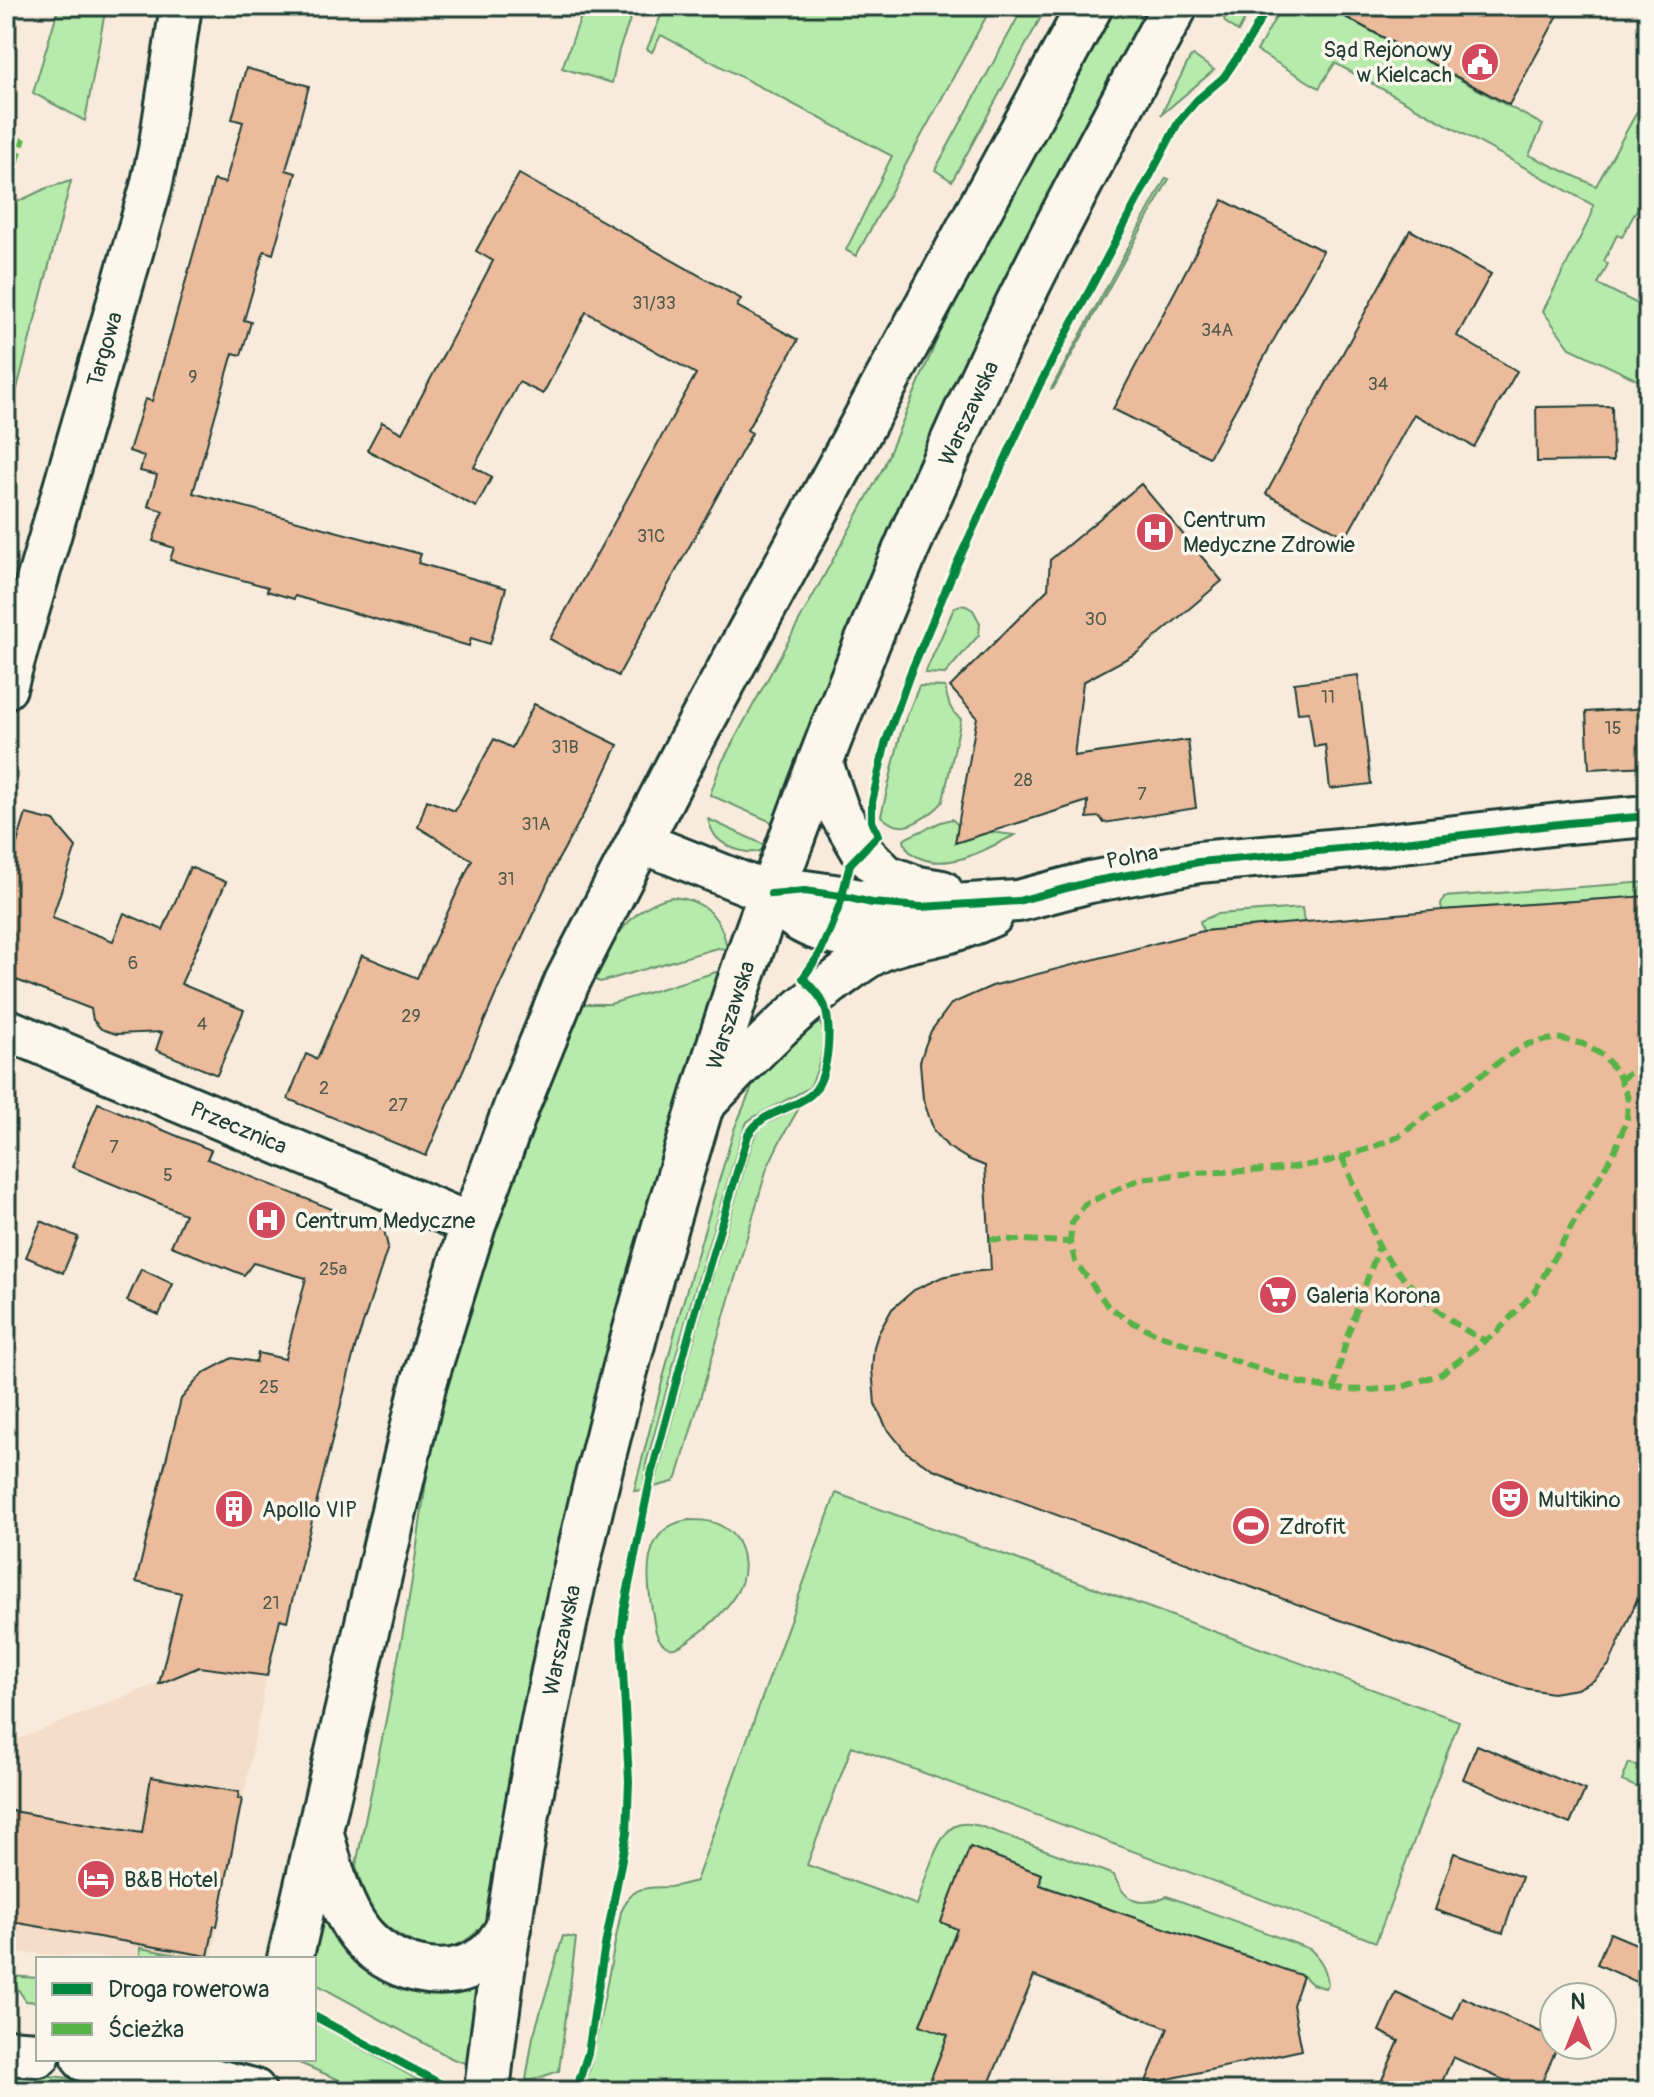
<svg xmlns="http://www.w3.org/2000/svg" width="1654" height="2097" viewBox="0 0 1654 2097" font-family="Pangolin,sans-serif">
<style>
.built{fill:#f4ddc9}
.green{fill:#b7ebab;stroke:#6b9470;stroke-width:2}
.building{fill:#ecbb9c;stroke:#1f3d34;stroke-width:2}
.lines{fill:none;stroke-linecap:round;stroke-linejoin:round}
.street-casing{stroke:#1f3d34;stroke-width:46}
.secondary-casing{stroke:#1f3d34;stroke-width:50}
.street{stroke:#fbf7ec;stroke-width:40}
.secondary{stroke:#fbf7ec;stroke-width:44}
.quiet{stroke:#55b346;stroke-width:6;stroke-dasharray:12 6;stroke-linecap:butt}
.cycleway-casing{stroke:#fbf7ec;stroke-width:13}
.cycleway{stroke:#00873e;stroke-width:8}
.labels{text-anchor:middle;stroke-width:7;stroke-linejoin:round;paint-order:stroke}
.number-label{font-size:18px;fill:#525c4e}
.poi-label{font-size:22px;fill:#1f3d34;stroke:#fbf7ec;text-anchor:start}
.street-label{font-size:22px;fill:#1f3d34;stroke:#fbf7ec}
</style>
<rect width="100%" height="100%" fill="#f8ebdc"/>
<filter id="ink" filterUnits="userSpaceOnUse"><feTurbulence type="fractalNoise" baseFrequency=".0125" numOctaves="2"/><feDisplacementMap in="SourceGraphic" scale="16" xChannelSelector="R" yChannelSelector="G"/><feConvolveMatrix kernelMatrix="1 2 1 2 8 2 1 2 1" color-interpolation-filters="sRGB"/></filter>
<g filter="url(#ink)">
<!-- built -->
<g class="built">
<polygon points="199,1667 267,1676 212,1956 209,1956 208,1959 142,1959 6,1952 6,1744"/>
<polygon points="6,2073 16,2074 15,2081 57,2091 6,2091"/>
</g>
<!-- green -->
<g class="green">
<polygon points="59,6 106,6 85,121 33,93"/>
<polygon points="585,6 635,6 619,50 612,83 562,68"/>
<polygon points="665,6 992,6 856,256 846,250 892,156 661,35 652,52 647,49"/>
<polygon points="1024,6 1047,6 952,181 935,170"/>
<polygon points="1115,6 1150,6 1037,216 955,392 776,824 710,795 721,764 883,468 951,306"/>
<polygon points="1221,6 1252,6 1238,32 1225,22"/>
<polygon points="1282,6 1353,6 1347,18 1543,125 1529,155 1596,186 1648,92 1648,189 1622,237 1617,235 1604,261 1608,264 1598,284 1648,309 1648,385 1570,348 1543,311 1592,214 1593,205 1335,63 1319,88 1257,51"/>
<polygon points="1194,56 1214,70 1161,115 1190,58"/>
<polygon points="1166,178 1169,179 1053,389 1051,389"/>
<polygon points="71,181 6,431 6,207 47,188"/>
<polygon points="960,605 966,606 973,610 980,623 979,635 945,674 925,673 951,615 954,608"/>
<path d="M919,686l26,1c3,14 4,24 16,32l-18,82c-5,9 -27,23 -38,25 -9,1 -18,-4 -24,-10l21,-88z"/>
<path d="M708,819l59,27c-11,13 -39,3 -50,-8 -5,-6 -7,-11 -9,-19z"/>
<path d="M952,819l6,6 -3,18 35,-11 25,3c-28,13 -63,36 -95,23 -9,-4 -14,-8 -16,-18l4,-3 33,-15z"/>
<polygon points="1648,882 1648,896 1442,910 1441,904 1444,897"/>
<path d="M672,897c33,3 50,20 55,52l-10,-1 -113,33 -4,1 -8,-3c19,-35 38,-74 80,-82z"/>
<polygon points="1302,908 1304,923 1203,931 1200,921 1217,914"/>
<path d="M716,972l5,1 -233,944c-9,15 -26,30 -44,32 -21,2 -54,-16 -67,-32 -12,-16 -16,-33 -21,-52 18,-89 38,-178 53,-267 12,-69 17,-140 35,-209 35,-132 86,-261 138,-387l5,2h23z"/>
<path d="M814,1015c2,2 7,9 8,12 5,14 -5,48 -13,61l-55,29 -7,5 -5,12 -55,182 -41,148 -3,26 -9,1 45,-175 56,-189 20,-47z"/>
<polygon points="799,1108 779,1143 767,1168 677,1478 673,1482 654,1487 699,1321 753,1140 761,1126"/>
<path d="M836,1493l623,228 -83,221 -524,-196 -45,119 110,40c7,-20 19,-70 38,-79 8,-4 16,-2 25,0l134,49c11,28 26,33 53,21l143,53c11,11 16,19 18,35l-3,4 -13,-4 -9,-8 -263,-91 1,-11 -71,-27 -29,75 16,7 -37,95 28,11 -22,56h-346l9,-20 4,-16 28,-143c12,-28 24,-24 49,-25 8,-1 18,-4 26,-6z"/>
<path d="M688,1520c12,0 24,0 35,7 22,13 26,44 14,65 -9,16 -27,34 -42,44 -6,4 -14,11 -21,12 -6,1 -12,-4 -15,-9 -5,-7 -5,-20 -7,-29 -6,-34 -10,-83 36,-90z"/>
<polygon points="1648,1751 1648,1792 1622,1781 1629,1763 1641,1767"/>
<polygon points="323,1911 481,1979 471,2065 453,2059 314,1983 314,1959 312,1959"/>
<polygon points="563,1936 576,1938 559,2071 532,2080 526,2080 533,2037"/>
<polygon points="140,1948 199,1959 140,1959"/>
<polygon points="9,1976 38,1978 38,2002 26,2001"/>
<polygon points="314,2022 318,2024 438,2091 365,2091 290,2059 314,2059"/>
<path d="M16,2074c45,1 90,9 135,17h-94l-43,-10z"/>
</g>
<!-- building -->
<g class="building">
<polygon points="1325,6 1563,6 1509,105"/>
<polygon points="246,68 309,86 286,170 296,173 273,254 264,251 244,320 251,322 241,355 233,353 193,493 421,554 418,563 506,588 490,644 471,638 469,646 295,596 294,599 267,591 268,587 170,560 174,548 153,541 163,511 148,506 157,475 140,471 144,456 129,451 145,399 152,401 214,180 225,183 243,122 232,119"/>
<polygon points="519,174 741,299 737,306 798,340 747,430 752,433 618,676 550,639 696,374 586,312 543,394 519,382 474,467 492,477 476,507 367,450 382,422 402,433 493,261 476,251"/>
<polygon points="1223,200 1323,251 1209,457 1113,409"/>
<polygon points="1410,230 1491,274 1457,336 1517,371 1474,447 1414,414 1346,537 1266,494"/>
<polygon points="1612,406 1613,461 1537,462 1536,407"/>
<polygon points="1141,484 1222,581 1137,653 1083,682 1074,756 1188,740 1196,808 1104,823 1100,817 1087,818 1088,801 955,843 977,717 950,687 1048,589 1050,560"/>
<polygon points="1358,675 1371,784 1330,789 1325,745 1314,747 1309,712 1298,713 1294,683"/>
<polygon points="534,704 618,745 597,790 558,860 499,987 426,1156 288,1099 306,1054 317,1059 362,955 417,978 472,860 418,827 427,800 455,811 494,739 512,748"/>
<polygon points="1648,708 1648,766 1589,769 1586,712"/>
<polygon points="26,814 54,821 76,847 52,918 113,941 124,913 163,930 190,867 226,882 181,984 244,1010 217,1075 156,1050 162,1032 116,1034 101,1029 93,1020 91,1009 6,976 6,878"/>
<polygon points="1648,896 1648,1574 1609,1665 1593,1681 1577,1689 1552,1693 1523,1688 933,1469 906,1452 886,1427 875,1404 872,1369 874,1347 878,1334 892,1309 914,1290 942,1277 960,1273 991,1270 985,1166 968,1159 948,1147 934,1131 923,1099 920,1062 925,1046 931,1031 951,1004 992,986 1203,931 1442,910"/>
<polygon points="98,1103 211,1150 207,1159 384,1230 388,1247 355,1348 287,1621 280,1619 267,1676 199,1667 159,1684 181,1593 136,1582 181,1399 202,1374 232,1358 256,1362 258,1353 285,1359 306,1278 253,1263 244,1275 171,1246 185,1214 72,1167"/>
<polygon points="41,1221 78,1237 63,1273 26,1257"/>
<polygon points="141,1269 173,1284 159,1315 127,1301"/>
<polygon points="1477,1745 1585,1790 1570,1824 1463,1779"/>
<polygon points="151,1777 239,1792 238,1799 242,1799 217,1926 214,1926 208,1956 6,1921 6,1810 142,1833"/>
<polygon points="970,1847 1041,1874 1040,1885 1303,1976 1293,2005 1302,2050 1145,2084 1168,2028 1034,1976 986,2091 926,2091 948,2035 920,2025 957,1929 941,1922"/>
<polygon points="1454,1853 1522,1877 1503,1933 1435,1910"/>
<polygon points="1610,1933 1648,1949 1648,1987 1597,1964"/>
<polygon points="1396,1993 1453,2019 1462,1997 1554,2038 1554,2045 1558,2045 1538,2091 1528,2091 1453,2057 1438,2091 1377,2091 1399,2041 1379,2031"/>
</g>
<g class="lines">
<defs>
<g id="street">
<polyline points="6,688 151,187 159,150 181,6"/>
<polyline points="821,760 839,812 862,851 886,875 918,887 942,891"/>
<path d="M638,841l133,53c5,6 10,14 17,19 30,26 77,26 115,29"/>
<polyline points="771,894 805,891 841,896 872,903 921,907 1018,901 1090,882 1199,862 1351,848 1568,823 1648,816"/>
<polyline points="6,1029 473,1225"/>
<path d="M699,1110c42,-44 83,-89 132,-126 15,-11 29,-23 45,-31 19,-10 38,-12 58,-17 20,-4 39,-11 58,-20"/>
</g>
<g id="secondary">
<path d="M321,1834c9,33 17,70 38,98 28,37 87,54 127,25 10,-7 16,-19 23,-29"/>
<polyline points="290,1959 423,1386 473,1225 517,1105 567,982 690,743 1090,6"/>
<polyline points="6,2052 38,2054"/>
<polyline points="85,2059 185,2074 253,2091"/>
<path d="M487,2091c32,-290 95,-578 176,-858 26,-89 52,-178 82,-266 15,-45 33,-90 49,-135 50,-136 104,-269 164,-401 65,-145 141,-285 217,-425"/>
</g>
</defs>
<!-- street casing -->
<use href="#street" class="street-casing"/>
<!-- secondary casing -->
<use href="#secondary" class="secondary-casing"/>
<!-- street -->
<use href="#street" class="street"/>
<!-- secondary -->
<use href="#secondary" class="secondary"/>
<!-- quiet -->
<g class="quiet">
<polyline points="6,197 24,138"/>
<polyline points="1620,1080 1648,1059"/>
<path d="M1342,1157c7,17 15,34 22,51 6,13 9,28 16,40 22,34 69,77 106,93"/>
<polyline points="990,1239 1070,1242 1075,1261 1107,1305 1128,1320 1157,1334 1300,1383 1334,1389 1371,1390 1402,1387 1441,1374 1497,1332 1535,1291 1616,1148 1627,1119 1628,1098 1618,1074 1604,1056 1583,1044 1557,1038 1528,1044 1503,1059 1398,1137 1365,1150 1323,1163 1271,1170 1194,1173 1140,1179 1085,1204 1072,1223 1070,1242"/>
<polyline points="1334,1389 1347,1337 1379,1246"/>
</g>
<defs>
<g id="cycleway">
<polyline points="771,894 805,891 841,896 872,903 921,907 1018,901 1090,882 1199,862 1351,848 1568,823 1648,816"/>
<polyline points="314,2016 454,2091"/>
<path d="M573,2091l7,-13 8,-25 16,-102 23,-118 2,-52 -8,-146 3,-26 28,-138 41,-151 55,-185c16,-25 39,-23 61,-39 20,-14 23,-67 16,-89 -3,-10 -15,-21 -22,-29l16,-23 9,-21 12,-30 10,-40 28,-29 -6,-14v-19l14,-61 24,-67 45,-106 84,-182 140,-265 18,-21 27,-23 25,-37 19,-34"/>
</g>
</defs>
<!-- cycleway casing -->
<use href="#cycleway" class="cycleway-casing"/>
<!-- cycleway -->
<use href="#cycleway" class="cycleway"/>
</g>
</g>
<!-- icons -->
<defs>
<symbol id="civic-disc" viewBox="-11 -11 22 22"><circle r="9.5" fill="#d1495b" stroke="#fbf7ec"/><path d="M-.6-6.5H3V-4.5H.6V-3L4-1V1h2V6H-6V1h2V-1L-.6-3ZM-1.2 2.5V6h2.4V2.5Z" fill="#fff"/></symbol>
<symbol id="hospital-disc" viewBox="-11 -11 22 22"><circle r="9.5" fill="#d1495b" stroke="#fbf7ec"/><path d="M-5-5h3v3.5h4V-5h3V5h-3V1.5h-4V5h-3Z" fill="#fff"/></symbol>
<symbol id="supermarket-disc" viewBox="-11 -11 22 22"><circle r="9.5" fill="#d1495b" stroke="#fbf7ec"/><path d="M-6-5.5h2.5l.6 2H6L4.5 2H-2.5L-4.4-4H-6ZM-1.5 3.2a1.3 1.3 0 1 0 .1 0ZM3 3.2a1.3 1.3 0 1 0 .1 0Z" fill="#fff"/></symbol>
<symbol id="theatre-disc" viewBox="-11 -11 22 22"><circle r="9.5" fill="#d1495b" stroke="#fbf7ec"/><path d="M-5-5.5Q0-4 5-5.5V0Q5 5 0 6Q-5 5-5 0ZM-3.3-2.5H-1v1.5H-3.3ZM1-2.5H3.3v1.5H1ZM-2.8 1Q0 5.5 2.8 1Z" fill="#fff"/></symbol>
<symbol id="building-disc" viewBox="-11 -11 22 22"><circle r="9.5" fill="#d1495b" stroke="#fbf7ec"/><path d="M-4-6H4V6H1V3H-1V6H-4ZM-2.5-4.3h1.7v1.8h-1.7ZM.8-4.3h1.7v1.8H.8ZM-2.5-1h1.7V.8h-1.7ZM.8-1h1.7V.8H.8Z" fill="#fff"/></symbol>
<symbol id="stadium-disc" viewBox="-11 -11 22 22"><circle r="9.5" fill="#d1495b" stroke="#fbf7ec"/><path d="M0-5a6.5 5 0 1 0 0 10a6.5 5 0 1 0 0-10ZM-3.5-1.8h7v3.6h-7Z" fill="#fff"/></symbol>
<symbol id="hotel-disc" viewBox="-11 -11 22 22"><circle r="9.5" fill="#d1495b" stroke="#fbf7ec"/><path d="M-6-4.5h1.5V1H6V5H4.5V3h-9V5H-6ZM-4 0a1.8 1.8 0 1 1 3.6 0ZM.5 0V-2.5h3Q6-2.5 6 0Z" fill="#fff"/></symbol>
</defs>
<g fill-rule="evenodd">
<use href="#civic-disc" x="1458" y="40" width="44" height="44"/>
<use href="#hospital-disc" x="1133" y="510" width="44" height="44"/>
<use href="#hospital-disc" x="245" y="1198" width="44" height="44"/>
<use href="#supermarket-disc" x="1256" y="1273" width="44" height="44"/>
<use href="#theatre-disc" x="1488" y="1477" width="44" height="44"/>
<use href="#building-disc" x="212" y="1487" width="44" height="44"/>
<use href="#stadium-disc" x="1229" y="1504" width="44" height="44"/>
<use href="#hotel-disc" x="74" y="1857" width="44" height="44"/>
</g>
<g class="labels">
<!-- number labels -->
<g class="number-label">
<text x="654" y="309">31/33</text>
<text x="1217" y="336">34A</text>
<text x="193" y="383">9</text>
<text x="1378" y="390">34</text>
<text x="651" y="542">31C</text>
<text x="1096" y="625">30</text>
<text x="1328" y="703">11</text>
<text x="1613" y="734">15</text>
<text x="565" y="753">31B</text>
<text x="1023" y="786">28</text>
<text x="1142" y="800">7</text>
<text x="536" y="830">31A</text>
<text x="506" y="885">31</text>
<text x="133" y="969">6</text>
<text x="411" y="1022">29</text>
<text x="202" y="1030">4</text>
<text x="324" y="1094">2</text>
<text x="398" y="1111">27</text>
<text x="114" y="1153">7</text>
<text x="168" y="1181">5</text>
<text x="333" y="1275">25a</text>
<text x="269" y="1393">25</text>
<text x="271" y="1609">21</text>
</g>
<!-- poi labels -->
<g class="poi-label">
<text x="1452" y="57" text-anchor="end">Sąd Rejonowy<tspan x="1452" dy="25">w Kielcach</tspan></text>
<text x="1183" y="527">Centrum<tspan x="1183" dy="25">Medyczne Zdrowie</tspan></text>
<text x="295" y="1228">Centrum Medyczne</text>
<text x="1306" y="1303">Galeria Korona</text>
<text x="1538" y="1507">Multikino</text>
<text x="262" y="1517">Apollo VIP</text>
<text x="1279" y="1534">Zdrofit</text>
<text x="124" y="1887">B&amp;B Hotel</text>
</g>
<!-- street labels -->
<g class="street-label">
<text transform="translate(104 349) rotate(-74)" y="8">Targowa</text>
<text transform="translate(968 413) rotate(-65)" y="8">Warszawska</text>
<text transform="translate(1132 856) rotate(-11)" y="8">Polna</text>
<text transform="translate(730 1015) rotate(-72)" y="8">Warszawska</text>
<text transform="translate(239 1127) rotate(23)" y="8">Przecznica</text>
<text transform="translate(561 1640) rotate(-78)" y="8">Warszawska</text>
</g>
</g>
<!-- margin -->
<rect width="1654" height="2097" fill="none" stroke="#fbf7ec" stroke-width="32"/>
<rect x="16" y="16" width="1622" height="2065" fill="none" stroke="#1f3d34" stroke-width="3" filter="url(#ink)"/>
<!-- legend -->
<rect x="36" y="1957" width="280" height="104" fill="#fbf7ec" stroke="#a3ada2" stroke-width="2"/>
<rect x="52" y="1983" width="40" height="12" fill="#00873e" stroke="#a3ada2" stroke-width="2"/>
<text x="108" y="1997" font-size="24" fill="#1f3d34">Droga rowerowa</text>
<rect x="52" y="2023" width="40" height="12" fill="#55b346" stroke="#a3ada2" stroke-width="2"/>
<text x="108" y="2037" font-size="24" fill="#1f3d34">Ścieżka</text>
<!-- north arrow -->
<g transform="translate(1578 2021)"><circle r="38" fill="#fbf7ec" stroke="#a3ada2" stroke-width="2"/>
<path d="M0-6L14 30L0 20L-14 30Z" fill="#d1495b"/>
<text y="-12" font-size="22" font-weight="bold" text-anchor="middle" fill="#1f3d34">N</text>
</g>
</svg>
